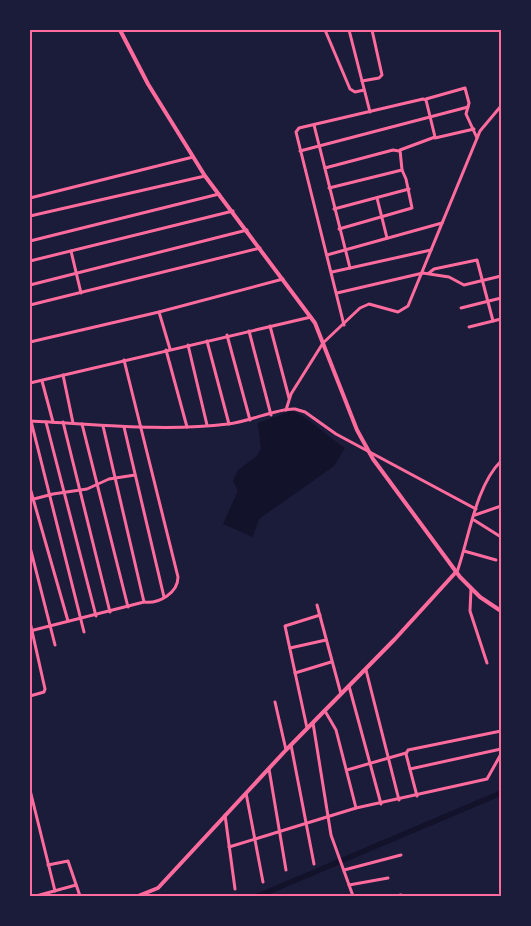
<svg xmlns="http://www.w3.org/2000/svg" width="531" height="926" viewBox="0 0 531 926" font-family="Arial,sans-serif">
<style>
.water{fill:#12122b}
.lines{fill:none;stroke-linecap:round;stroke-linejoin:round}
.canal{stroke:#12122b;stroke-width:5.5}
.minor{stroke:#ff6b9d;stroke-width:3}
.tertiary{stroke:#ff6b9d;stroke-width:4}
.neatline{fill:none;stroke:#ff6b9d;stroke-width:2}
</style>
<rect width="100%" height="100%" fill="#1b1b3a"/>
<!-- water -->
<path class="water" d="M291,411c17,5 38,27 54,37l-11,18 -75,53 -6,18 -30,-13 15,-33 -5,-10 5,-11 19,-14 4,-7 -3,-26z"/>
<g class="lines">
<!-- canal -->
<polyline class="canal" points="258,896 501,793"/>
<!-- minor -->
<g class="minor">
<polyline points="325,30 350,89 355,92 364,90"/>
<polyline points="349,30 370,112"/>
<polyline points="362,81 379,78 382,75 372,30"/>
<polyline points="426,99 465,88 469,103 466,114 477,138"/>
<polyline points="314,125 350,268"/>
<polyline points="435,138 474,129"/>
<polyline points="300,151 468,107"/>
<polyline points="325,168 393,150 399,151"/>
<polyline points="329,188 402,170 400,150 435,137 426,100 423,99 299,128 296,132 344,325"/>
<polyline points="30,198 193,157"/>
<polyline points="377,198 387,238"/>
<polyline points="334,209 409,189"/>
<polyline points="30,216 205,176"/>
<polyline points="339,229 412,208 406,179 402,170"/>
<polyline points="30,241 219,194"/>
<polyline points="71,251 81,293"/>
<polyline points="327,255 442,223"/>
<polyline points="30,261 233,211"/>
<polyline points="332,272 431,250"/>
<polyline points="429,273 434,269 477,260 493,321"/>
<polyline points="30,285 247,230"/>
<polyline points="337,293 423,273 449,277 464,285 501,276"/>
<polyline points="30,305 260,248"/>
<polyline points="461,308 501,298"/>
<polyline points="159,312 170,349"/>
<polyline points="270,326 289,398"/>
<polyline points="469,327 501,319"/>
<polyline points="249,331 271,415"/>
<polyline points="227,335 250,420"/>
<polyline points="207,341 229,424"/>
<polyline points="30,342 159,312 283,279"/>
<polyline points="188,345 207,425"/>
<polyline points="166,350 187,427"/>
<path d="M124,360l54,217c0,16 -19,27 -34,25"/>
<polyline points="63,375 73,423"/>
<polyline points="42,381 53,422"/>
<polyline points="30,383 311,317"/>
<polyline points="286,410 291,394 323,343 360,308 369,304 398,312 408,306 480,131 501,106"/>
<path d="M30,421c66,3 133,11 198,3 21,-2 49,-16 67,-15l10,3 31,22 140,75"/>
<polyline points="31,421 84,632"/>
<polyline points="46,422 96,616"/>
<polyline points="63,422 110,612"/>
<polyline points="82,424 128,607"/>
<polyline points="124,427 164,597"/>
<polyline points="30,488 68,621"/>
<polyline points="30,500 53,494 87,489 109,479 135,475"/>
<polyline points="475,515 501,506"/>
<polyline points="474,520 501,537"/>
<polyline points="30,547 55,645"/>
<polyline points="464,551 496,560"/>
<path d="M457,572c12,-33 18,-85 44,-111"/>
<polyline points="471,589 470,611 487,663"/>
<polyline points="317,605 341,694"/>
<polyline points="30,622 45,689 44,692 30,696"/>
<polyline points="30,631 144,602 103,426"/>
<polyline points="290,648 326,640"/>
<polyline points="366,670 399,800"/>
<polyline points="295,673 331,662"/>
<polyline points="349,686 381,804"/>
<polyline points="275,702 286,750"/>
<polyline points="325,711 336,730 356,808"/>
<polyline points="313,723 331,835 353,896"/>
<polyline points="307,728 285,626 320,615"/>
<polyline points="291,745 314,864"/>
<polyline points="269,769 286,870"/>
<polyline points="410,769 501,749"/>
<polyline points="347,770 406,753"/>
<polyline points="30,790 55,891"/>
<polyline points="246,793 263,882"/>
<polyline points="417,796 406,754 408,750 501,731"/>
<polyline points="225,815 235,889"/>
<polyline points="229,847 356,808 487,779 501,754"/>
<polyline points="48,865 68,861 80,896"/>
<polyline points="344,870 401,855"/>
<polyline points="349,885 388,878"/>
<polyline points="36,896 76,885"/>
<polyline points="396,896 401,895"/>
</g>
<!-- tertiary -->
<g class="tertiary">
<polyline points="120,30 148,84 205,176 315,323 357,430 373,459 460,577 480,597 501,611"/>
<polyline points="138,896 158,888 286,750 395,639 456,572"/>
</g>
</g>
<!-- border -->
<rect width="531" height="926" fill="none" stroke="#1b1b3a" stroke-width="62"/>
<rect x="31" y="31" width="469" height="864" class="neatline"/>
</svg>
